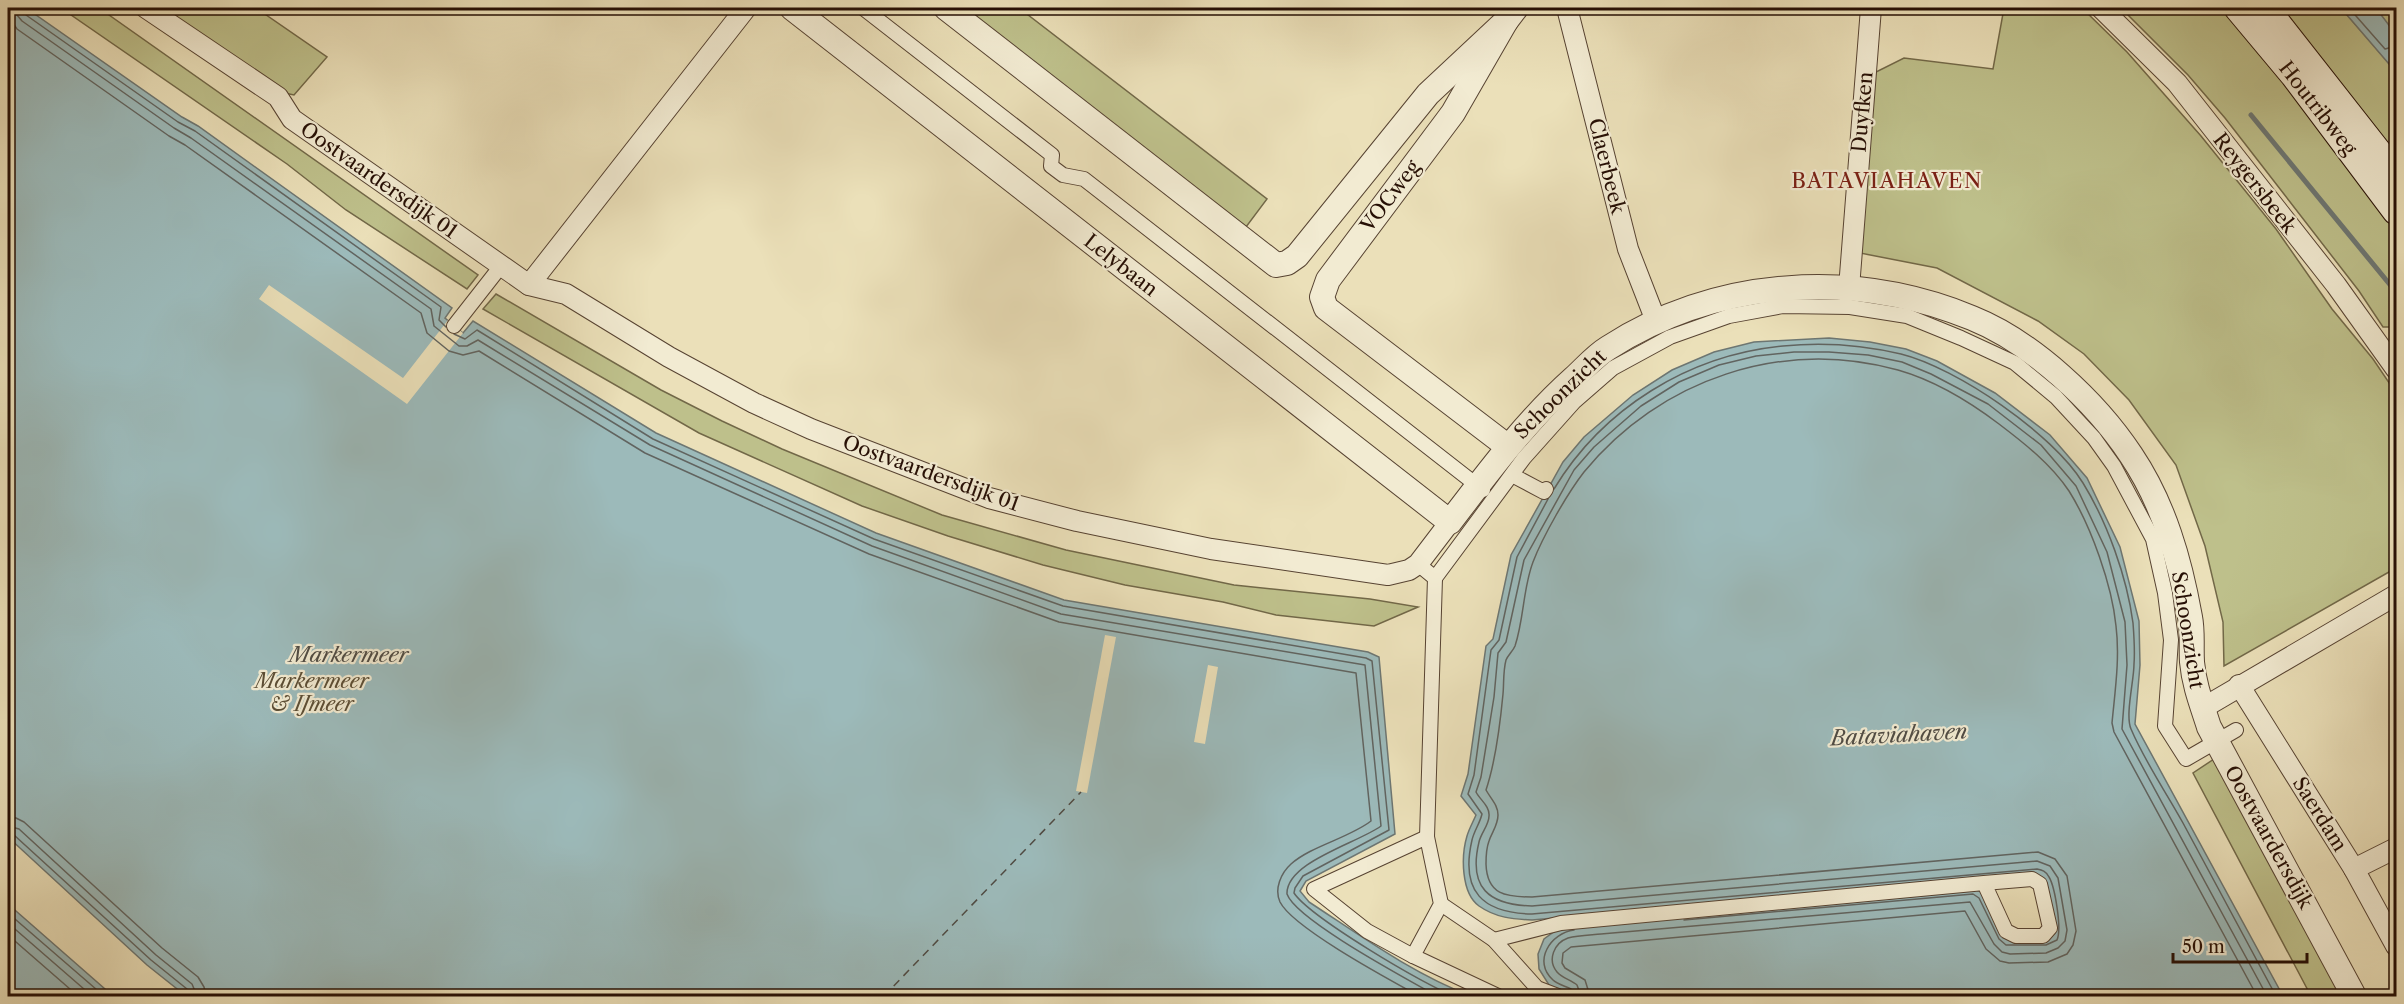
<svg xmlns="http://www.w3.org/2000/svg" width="2404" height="1004" viewBox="0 0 2404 1004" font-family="'Libre Caslon Text',serif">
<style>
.green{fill:#bec08b;stroke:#726848;stroke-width:1.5}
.water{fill:#9cbaba;stroke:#6d7672;stroke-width:1.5}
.pier{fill:#ebe0b9}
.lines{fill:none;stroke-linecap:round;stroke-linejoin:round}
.shore{stroke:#616460;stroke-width:1.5}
.stream{stroke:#6d7672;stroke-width:5}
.ferry{stroke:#4f4b44;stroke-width:1.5;stroke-dasharray:8 6;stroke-linecap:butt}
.pedestrian-casing{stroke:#574332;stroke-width:16}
.minor-casing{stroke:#574332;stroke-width:22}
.tertiary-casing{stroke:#574332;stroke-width:26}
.secondary-casing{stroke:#260f05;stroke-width:29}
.pedestrian{stroke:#f2ebd2;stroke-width:14}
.minor{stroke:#f2ebd2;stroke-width:20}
.tertiary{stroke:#f2ebd2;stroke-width:24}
.secondary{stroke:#f2ebd2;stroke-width:27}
.labels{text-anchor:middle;stroke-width:4.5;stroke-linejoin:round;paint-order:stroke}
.street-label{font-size:20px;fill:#260f05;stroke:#f2ebd2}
.park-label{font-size:20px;font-style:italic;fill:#5b4d34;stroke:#f2ebd2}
.neighbourhood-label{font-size:21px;letter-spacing:1.5px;fill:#7a1f14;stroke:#f2ebd2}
.water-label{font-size:21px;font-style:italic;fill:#4f4b44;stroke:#f2ebd2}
</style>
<rect width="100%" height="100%" fill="#ebe0b9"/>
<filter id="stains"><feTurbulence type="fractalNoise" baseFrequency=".00333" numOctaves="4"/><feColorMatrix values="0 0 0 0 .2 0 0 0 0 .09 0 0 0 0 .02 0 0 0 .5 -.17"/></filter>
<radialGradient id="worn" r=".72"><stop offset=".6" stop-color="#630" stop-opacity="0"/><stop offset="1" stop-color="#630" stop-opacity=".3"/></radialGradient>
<!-- green -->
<g class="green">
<polygon points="61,8 99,8 478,275 467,289 346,210 287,164"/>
<polygon points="159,8 256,8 327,57 294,95 280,92"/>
<polygon points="961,8 1019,8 1267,199 1246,227"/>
<polygon points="2004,8 2082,8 2127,52 2201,136 2276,229 2332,309 2373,359 2396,393 2396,568 2224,666 2223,622 2205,546 2176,465 2129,400 2084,354 2038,321 1937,268 1860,253 1872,74 1904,58 1993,69"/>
<polygon points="2121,8 2232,8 2396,226 2396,327 2383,327 2359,291 2225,118 2188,75"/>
<polygon points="2274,8 2341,8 2389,63 2396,45 2396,162"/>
<polygon points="2376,8 2396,8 2396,37"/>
<polygon points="496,294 661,390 722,421 782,449 942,515 1066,550 1234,585 1370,599 1418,607 1374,626 1276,615 1223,602 1125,585 1043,565 948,536 862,506 699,433 483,309"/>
<polygon points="2217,757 2341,996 2311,996 2193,773"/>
</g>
<!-- water -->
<g class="water">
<path d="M8,8h18l156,109 16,9 254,182 -7,10 18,15 10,-12 183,112 220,100 188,67 304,52 11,5 16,177 -89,47 -6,10 9,11c52,34 104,72 162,94h-1285l-39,-31 -139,-128z"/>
<path d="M2341,8h35c18,25 25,25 13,56z"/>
<path d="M1829,338l41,4 36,7 31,12 58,32 55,42 37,43 33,69 19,74 1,44 -5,59 148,272h-711l-23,-11 -10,-16 -1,-15 6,-15 18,-13 415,-39 7,8 21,42 41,3 6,-4 2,-6 -9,-49 -9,-6 -504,45c-19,-1 -36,-2 -53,-14 -18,-13 -18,-50 -12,-70 2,-7 6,-14 9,-21l-15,-19 7,-22 18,-128 7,-7 18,-84 52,-93 21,-25 49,-42 39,-25 42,-18 40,-10z"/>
<polygon points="8,904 113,996 8,996"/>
</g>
<!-- pier -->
<g class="pier">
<polygon points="269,285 403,378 448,320 463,333 407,404 259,299"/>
<polygon points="1105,635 1116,637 1087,793 1076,791"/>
<polygon points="1208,665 1218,667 1205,744 1194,742"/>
</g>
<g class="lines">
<!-- shore -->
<g class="shore">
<path d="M16,8l1,7 5,6 152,107 17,10 240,171 3,17 25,20h8l11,-6 172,105 222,101 189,68 304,51 16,161c-23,17 -95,36 -94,68 9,26 122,86 150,102"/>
<polyline points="23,8 26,15 178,122 195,131 441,307 439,320 446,327"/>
<polyline points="2349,8 2385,49 2396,46"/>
<path d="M8,16l9,13 152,107 16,9 236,168 6,20 22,18 14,4 16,-4 166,102 224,101 190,68 297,51 15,148c-22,17 -60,25 -80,43 -10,9 -17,25 -11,38 13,26 110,78 139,94"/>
<path d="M454,334l11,5 12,-9 176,109 221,100 189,67 303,52 6,3 17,169 -86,46 -8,12 -1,5c16,24 130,92 160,103"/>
<path d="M1554,489c49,-81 135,-134 229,-143 39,-4 80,-1 118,8 56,14 152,80 182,129 24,39 44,94 50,140 1,13 2,28 1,41 0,17 -9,51 -3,65 14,33 35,63 52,94 31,58 62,116 93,173"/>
<path d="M1548,499l-31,58 -18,83 -8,10 -17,125 -6,19 14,20c-2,9 -8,17 -10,26 -12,52 11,73 60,74l505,-45c5,1 9,2 12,8 6,10 13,52 8,63l-11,5h-40l-7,-6 -20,-41 -6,-4 -289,26"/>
<polyline points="8,817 16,818 24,822 162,948 198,977 204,987 206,996"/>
<polyline points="8,826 19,829 156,955 192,984 197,996"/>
<polyline points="8,833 14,835 151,960 187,989 189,996"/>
<polyline points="8,913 104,996"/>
<polyline points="8,923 92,996"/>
<polyline points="8,935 78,996"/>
<path d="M1573,996l-2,-7c-6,-3 -14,-5 -18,-9 -21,-19 -2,-47 21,-50"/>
<path d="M1581,996l-4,-11c-6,-5 -15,-7 -20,-13 -10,-12 -3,-29 11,-34 10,-3 23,-3 33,-4l369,-32 24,42 8,8 8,2 36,-1 12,-5 7,-7 2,-11 -9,-52 -8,-12 -13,-5 -505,45c-43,-1 -64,-18 -53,-64 2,-9 10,-17 10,-26 1,-10 -9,-16 -13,-24l5,-15 13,-80 4,-44 8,-11 18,-82 50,-90 20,-23 47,-41 38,-24 40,-17 37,-9 38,-4h35l39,3 34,7 29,12 57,30 53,41 35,41 31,66 18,70 2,43 -5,64 145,267"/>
<path d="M1590,996l-5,-16 -20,-12 -3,-5 1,-10 8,-6 394,-36 21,38 14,12 9,2 39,-1 19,-8 6,-9 3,-14 -9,-55 -12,-17 -17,-7 -506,45c-26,0 -45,-2 -46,-33 0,-7 0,-15 3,-23 3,-9 9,-16 9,-26 0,-10 -7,-16 -12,-25 10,-30 14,-64 17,-96 1,-10 0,-23 3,-34 2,-5 7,-9 9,-14 9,-27 8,-58 18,-84 10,-26 34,-68 51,-90 76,-93 198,-134 314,-102 35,10 72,32 101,54 25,19 52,40 70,67 22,35 43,94 47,135 4,32 -1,65 -4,97l2,9 143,264"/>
</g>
<!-- stream -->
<polyline class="stream" points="2251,115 2396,292"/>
<!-- ferry -->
<polyline class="ferry" points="884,996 1081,792"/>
<defs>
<g id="pedestrian">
<polyline points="863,8 1052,155 1051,166 1063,175 1084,179 1483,490"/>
<polyline points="454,326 501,266"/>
<polyline points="1512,475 1544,492 1546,489"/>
<polyline points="1418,564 1435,578 1427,837 1441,904 1413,956 1498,996"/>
<polyline points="1435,578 1524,458 1574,402 1613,368 1670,337 1729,316 1783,306 1850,307 1907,316 1961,338 2015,363 2056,397 2094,438 2114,466 2153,539 2165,593 2171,640 2165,726 2186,759 2236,730"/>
<polyline points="1441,904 1494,940 1537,988 1558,996"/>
<polyline points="1494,940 1561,923 1984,883 2032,879 2040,884 2050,928 2043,936 2016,936 2006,931 1984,883"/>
<polyline points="1413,956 1367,931 1314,889 1427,837"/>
</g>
<g id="minor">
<polyline points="146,8 278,97 292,119 529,285 566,294 669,357 754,403 811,429 989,498 1077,521 1211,549 1388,575 1409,570 1418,564 1450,522"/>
<polyline points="1567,8 1628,249 1656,321"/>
<polyline points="2101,8 2177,83 2336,285 2396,369"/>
<polyline points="529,285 746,8"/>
<polyline points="1849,288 1871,8"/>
<polyline points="2239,685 2354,869 2396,946"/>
<polyline points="2203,708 2396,595"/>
<polyline points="2354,869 2396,848"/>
</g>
<g id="tertiary">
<path d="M792,8l658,514c39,-51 76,-101 124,-144 11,-10 21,-22 34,-30 109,-70 245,-79 364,-30 60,24 124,84 159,137 33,49 49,106 59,162 3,15 1,30 2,45 2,23 10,43 17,65l145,269"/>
<polyline points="946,8 1276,265 1287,263 1297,256 1428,94 1506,21"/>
<polyline points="1507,446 1326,308 1322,297 1328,280 1453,113 1506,21 1516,8"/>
</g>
<g id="secondary">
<polyline points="2238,8 2294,75 2396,211"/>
<polyline points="2265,8 2396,175"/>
</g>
</defs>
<!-- pedestrian casing -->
<use href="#pedestrian" class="pedestrian-casing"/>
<!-- minor casing -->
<use href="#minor" class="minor-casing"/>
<!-- tertiary casing -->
<use href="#tertiary" class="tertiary-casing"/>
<!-- secondary casing -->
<use href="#secondary" class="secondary-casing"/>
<!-- pedestrian -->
<use href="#pedestrian" class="pedestrian"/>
<!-- minor -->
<use href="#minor" class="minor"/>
<!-- tertiary -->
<use href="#tertiary" class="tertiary"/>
<!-- secondary -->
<use href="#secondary" class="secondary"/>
</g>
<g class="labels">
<!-- street labels -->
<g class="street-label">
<text transform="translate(2318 108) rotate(52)" y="7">Houtribweg</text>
<text transform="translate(1862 112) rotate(-85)" y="7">Duyfken</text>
<text transform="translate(1607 166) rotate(76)" y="7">Claerbeek</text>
<text transform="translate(379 180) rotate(35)" y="7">Oostvaardersdijk 01</text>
<text transform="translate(2255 183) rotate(52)" y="7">Reygersbeek</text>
<text transform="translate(1390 196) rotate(-53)" y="7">VOCweg</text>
<text transform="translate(1121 265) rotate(38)" y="7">Lelybaan</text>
<text transform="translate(1560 394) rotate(-44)" y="7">Schoonzicht</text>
<text transform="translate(931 473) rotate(20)" y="7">Oostvaardersdijk 01</text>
<text transform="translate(2188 630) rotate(81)" y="7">Schoonzicht</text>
<text transform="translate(2320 814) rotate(58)" y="7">Saerdam</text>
<text transform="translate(2269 837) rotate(61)" y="7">Oostvaardersdijk</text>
</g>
<!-- park labels -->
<g class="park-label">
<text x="312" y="688">Markermeer<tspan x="312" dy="23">&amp; IJmeer</tspan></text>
</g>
<!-- neighbourhood labels -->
<g class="neighbourhood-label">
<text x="1887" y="188">BATAVIAHAVEN</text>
</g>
<!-- water labels -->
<g class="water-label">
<text x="349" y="662">Markermeer</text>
<text transform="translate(1899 735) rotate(-3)" y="7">Bataviahaven</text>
</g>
</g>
<!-- margin -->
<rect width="2404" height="1004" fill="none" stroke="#ebe0b9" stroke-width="30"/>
<rect x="9" y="9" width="2386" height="986" fill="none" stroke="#260f05" stroke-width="3"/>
<rect x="15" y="15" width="2374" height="974" fill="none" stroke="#260f05" stroke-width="1.5"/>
<!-- scale -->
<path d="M2173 953v9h134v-9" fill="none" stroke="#260f05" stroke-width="3"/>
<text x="2182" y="953" font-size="18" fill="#260f05" stroke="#f2ebd2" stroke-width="4.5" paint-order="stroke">50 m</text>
<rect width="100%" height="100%" filter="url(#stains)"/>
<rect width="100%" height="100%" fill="url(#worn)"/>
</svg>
